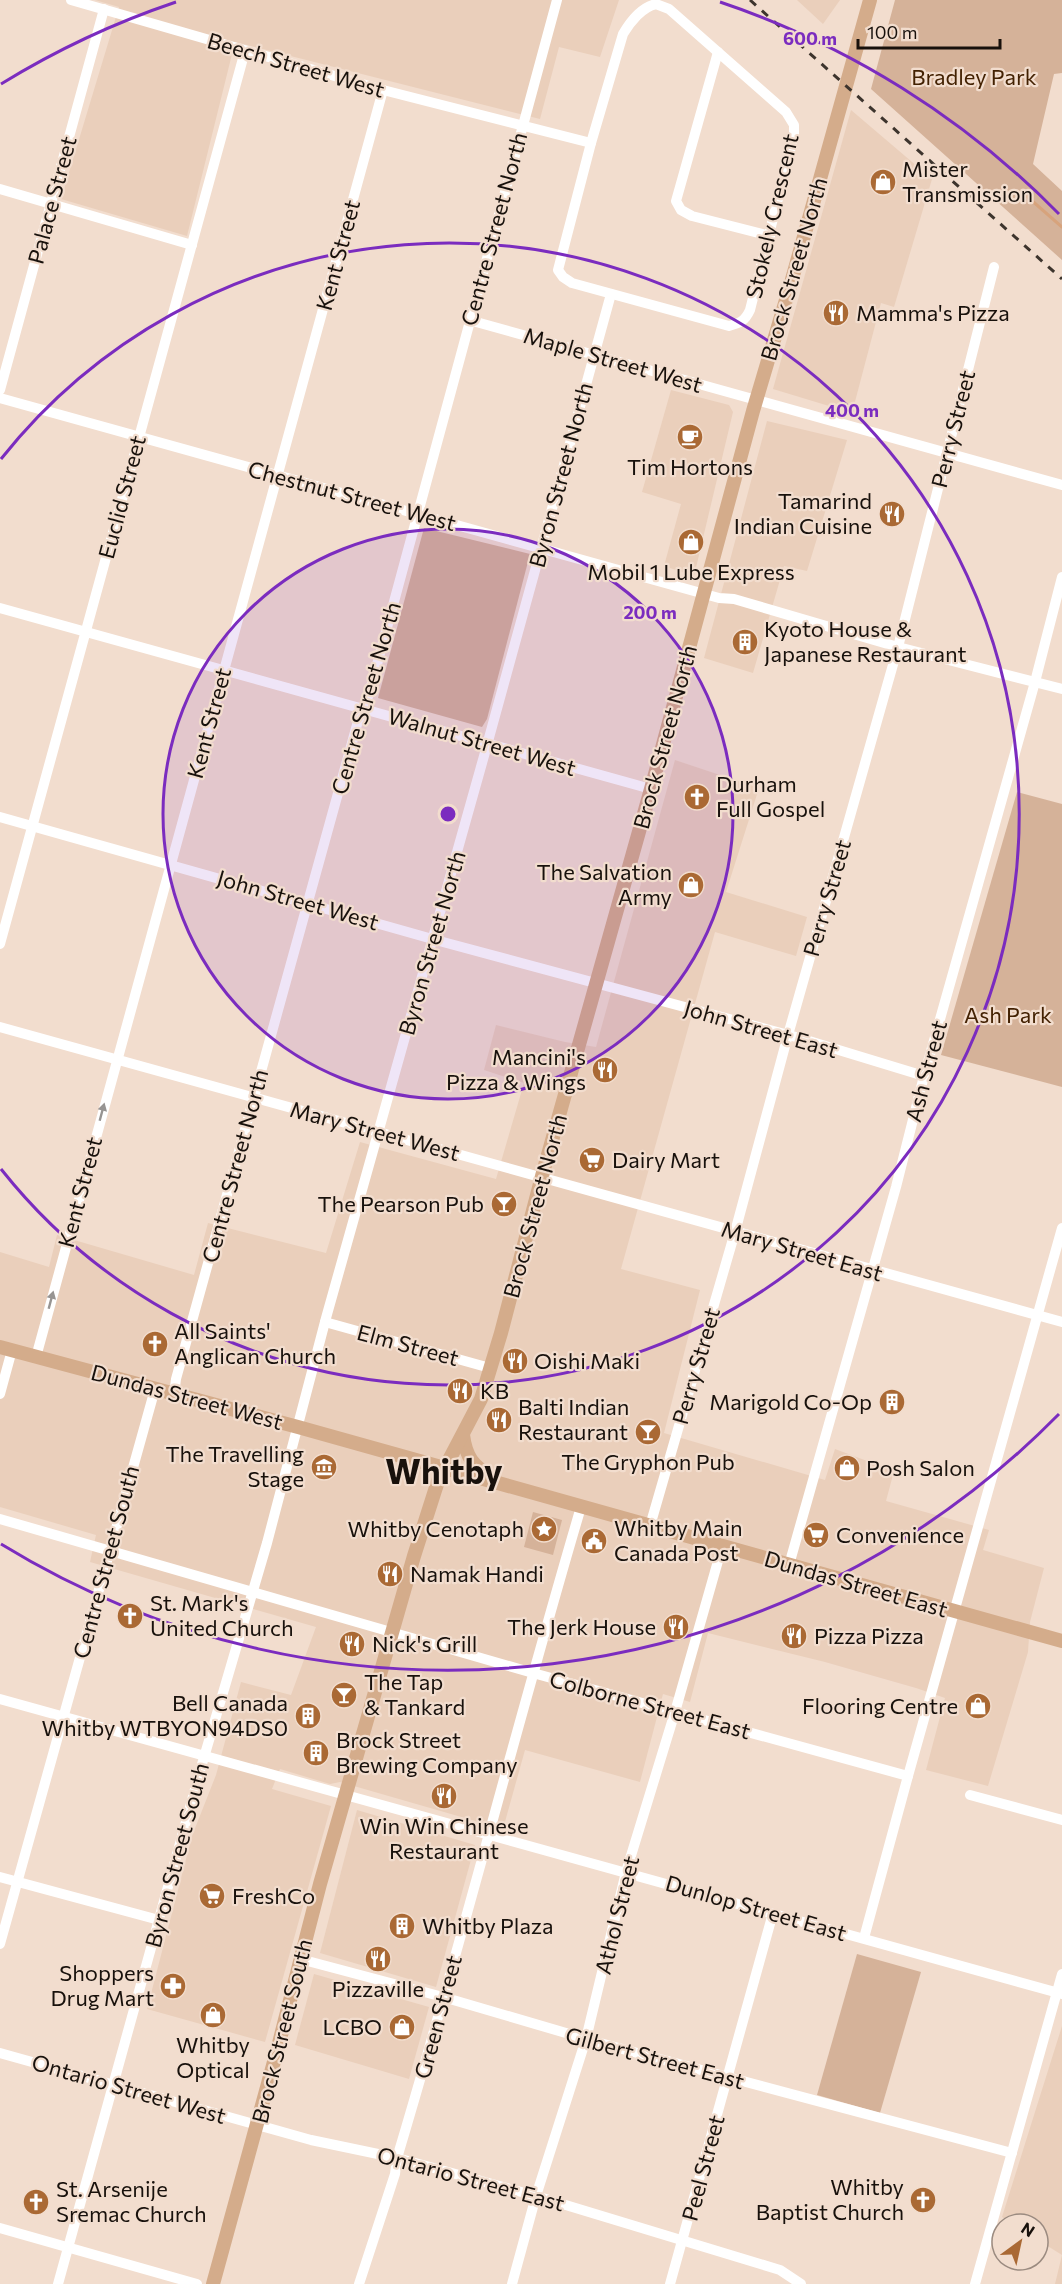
<svg xmlns="http://www.w3.org/2000/svg" width="1062" height="2284" viewBox="0 0 1062 2284" font-family="Commissioner,sans-serif">
<style>
.built{fill:#eacfbb}
.green{fill:#d5b299}
.lines{fill:none;stroke-linecap:round;stroke-linejoin:round}
.stream{stroke:#d7a37c;stroke-width:3}
.minor{stroke:#fff;stroke-width:10}
.major{stroke:#d4ac8b;stroke-width:14}
.rail{stroke:#3d342d;stroke-width:3;stroke-dasharray:8 8;stroke-linecap:butt}
.oneway{fill:#979492}
.ring{fill:none;stroke:#7b2cbf;stroke-width:3}
.labels{text-anchor:middle;stroke-width:4.5;stroke-linejoin:round;paint-order:stroke}
.street-label{font-size:22px;fill:#18110c;stroke:#f2ddce}
.park-label{font-size:22px;fill:#432102;stroke:#f2ddce}
.poi-label{font-size:22px;fill:#18110c;stroke:#f2ddce;text-anchor:start}
.town-label{font-size:34px;font-weight:bold;fill:#18110c;stroke:#f2ddce}
.centre{fill:#7b2cbf;stroke:#f2ddce;stroke-width:3}
.ring-label{font-size:18px;text-anchor:middle;font-weight:bold;fill:#7b2cbf;stroke:#f2ddce;stroke-width:4.5;stroke-linejoin:round;paint-order:stroke}
</style>
<rect width="100%" height="100%" fill="#f2ddce"/>
<!-- built -->
<g class="built">
<polygon points="95,0 619,0 600,57 559,47 540,119 235,42 187,236 61,199 119,7"/>
<polygon points="797,0 840,0 823,24"/>
<polygon points="851,110 932,179 894,307 881,303 852,413 773,389"/>
<polygon points="671,390 729,405 733,412 694,576 664,566 681,504 642,492"/>
<polygon points="767,421 847,440 807,571 784,566 753,673 704,658"/>
<polygon points="675,760 759,788 726,892 807,917 796,956 715,932 621,1269 700,1290 664,1433 825,1480 835,1449 894,1471 886,1501 989,1530 983,1550 1044,1568 1030,1622 1028,1652 988,1786 926,1770 945,1698 916,1688 825,1662 708,1633 690,1702 663,1694 640,1782 525,1750 503,1829 340,1782 330,1784 280,1769 272,1789 331,1806 265,2042 147,2009 192,1836 216,1775 241,1682 291,1695 316,1627 90,1562 96,1535 0,1507 0,1252 49,1267 57,1235 194,1275 208,1223 326,1253 360,1142 496,1179 524,1083 484,1070 496,1025 565,1042 596,1047"/>
<polygon points="357,1810 475,1845 436,1987 320,1953"/>
<polygon points="314,1974 429,2007 409,2079 295,2045"/>
<polygon points="1062,2026 1062,2284 1055,2284 1062,2255 1038,2240 1038,2224 1013,2224 1002,2217"/>
</g>
<!-- green -->
<g class="green">
<polygon points="895,0 1062,0 1062,73 1054,74 1033,164 1062,191 1062,260 871,89"/>
<polygon points="424,528 530,554 487,719 482,727 378,698"/>
<polygon points="1017,792 1062,804 1062,1087 941,1055"/>
<polygon points="533,1512 562,1520 553,1555 524,1547"/>
<polygon points="857,1954 921,1972 880,2113 817,2095"/>
</g>
<g class="lines">
<!-- stream -->
<polyline class="stream" points="1022,192 1062,227"/>
<!-- minor -->
<g class="minor">
<polyline points="71,0 383,90 591,143"/>
<path d="M656,4l13,5 117,103 8,13v10l-44,175c-5,11 -10,13 -21,16l-157,-43 -9,-6 -5,-7 33,-127 32,-109c7,-12 19,-27 33,-30z"/>
<polyline points="718,52 676,201 681,210 692,216 770,236"/>
<polyline points="0,189 192,245"/>
<polyline points="469,320 1062,485"/>
<polyline points="0,390 104,9"/>
<polyline points="0,398 719,598 734,599 898,647 1062,689"/>
<polyline points="0,608 651,789"/>
<polyline points="0,817 443,942 796,1037 924,1076"/>
<polyline points="0,944 245,51"/>
<polyline points="0,1027 1062,1322"/>
<polyline points="325,1322 490,1368"/>
<polyline points="36,1357 383,90"/>
<polyline points="0,1394 12,1350"/>
<polyline points="174,1395 176,1379 358,721 369,694 557,0"/>
<polyline points="0,1519 533,1673 908,1776"/>
<polyline points="650,1526 735,1232 788,1035 898,647 994,267"/>
<polyline points="789,1565 896,1187 924,1076 1035,682 1062,577"/>
<polyline points="0,1699 1062,1994"/>
<polyline points="970,1795 1062,1820"/>
<polyline points="0,1877 159,1920"/>
<polyline points="864,1938 908,1776 1062,1228"/>
<polyline points="0,1944 155,1389"/>
<polyline points="300,1959 443,1997 600,2043 1012,2153"/>
<polyline points="0,2053 311,2140 397,2158 536,2196 780,2270 801,2284"/>
<polyline points="0,2228 197,2284"/>
<polyline points="58,2284 200,1771 267,1543 326,1318 484,756 611,294"/>
<path d="M359,2284l36,-110 2,-16c65,-216 120,-435 184,-651"/>
<polyline points="512,2284 536,2196 586,2039 626,1872 675,1712 722,1547"/>
<polyline points="670,2284 773,1913"/>
<polyline points="975,2284 1062,1974"/>
</g>
<!-- major -->
<g class="major">
<polyline points="0,1347 298,1427 1062,1641"/>
<path d="M463,1435c3,23 10,30 29,43"/>
<polyline points="213,2284 278,2047 320,1884 414,1556 438,1481 481,1399 501,1333 542,1176 651,789 753,411 791,283 870,0"/>
</g>
<!-- rail -->
<polyline class="rail" points="750,0 1062,279"/>
</g>
<!-- one-way arrows -->
<defs><path id="oneway-solid" d="M-6-.8H1V-3.2L6.5 0L1 3.2V.8H-6Z" transform="scale(1.5)"/></defs>
<g class="oneway">
<use href="#oneway-solid" transform="translate(102 1112) rotate(-75)"/>
<use href="#oneway-solid" transform="translate(51 1300) rotate(-75)"/>
</g>
<!-- distance rings -->
<circle cx="448" cy="814" r="285" fill="#7b2cbf" fill-opacity=".12"/>
<g class="ring">
<circle cx="448" cy="814" r="285"/>
<path d="M1 459A571 571 0 1 1 1 1169"/>
<path d="M1059 1414A856 856 0 0 1 1 1544M1 84A856 856 0 0 1 176 2M720 2A856 856 0 0 1 1059 214"/>
</g>
<!-- icons -->
<defs>
<symbol id="shop-disc" viewBox="-11 -11 22 22"><circle r="9.5" fill="#aa6934" stroke="#f2ddce"/><path d="M-5-2.5h2.3a2.7 3.5 0 0 1 5.4 0H5L5.5 6h-11ZM-1.5-2.5h3a1.5 2.3 0 0 0-3 0Z" fill="#fff"/></symbol>
<symbol id="restaurant-disc" viewBox="-11 -11 22 22"><circle r="9.5" fill="#aa6934" stroke="#f2ddce"/><path d="M-5-6h1v4h1v-4h1v4h1v-4h1v5L-1.5 .5V6h-2V.5L-5-1ZM5-6V6H3V1.5H1.5Q1.5-4 5-6Z" fill="#fff"/></symbol>
<symbol id="cafe-disc" viewBox="-11 -11 22 22"><circle r="9.5" fill="#aa6934" stroke="#f2ddce"/><path d="M-5.5-4.5H6V0H3Q3 3.5 0 3.5H-2.5Q-5.5 3.5-5.5 0ZM3-3.2v2h1.7v-2ZM-6 4.5H4V6H-6Z" fill="#fff"/></symbol>
<symbol id="building-disc" viewBox="-11 -11 22 22"><circle r="9.5" fill="#aa6934" stroke="#f2ddce"/><path d="M-4-6H4V6H1V3H-1V6H-4ZM-2.5-4.3h1.7v1.8h-1.7ZM.8-4.3h1.7v1.8H.8ZM-2.5-1h1.7V.8h-1.7ZM.8-1h1.7V.8H.8Z" fill="#fff"/></symbol>
<symbol id="church-disc" viewBox="-11 -11 22 22"><circle r="9.5" fill="#aa6934" stroke="#f2ddce"/><path d="M-1.2-6h2.4v3.5h3.3v2.4h-3.3V6h-2.4V-.1h-3.3v-2.4h3.3Z" fill="#fff"/></symbol>
<symbol id="supermarket-disc" viewBox="-11 -11 22 22"><circle r="9.5" fill="#aa6934" stroke="#f2ddce"/><path d="M-6-5.5h2.5l.6 2H6L4.5 2H-2.5L-4.4-4H-6ZM-1.5 3.2a1.3 1.3 0 1 0 .1 0ZM3 3.2a1.3 1.3 0 1 0 .1 0Z" fill="#fff"/></symbol>
<symbol id="bar-disc" viewBox="-11 -11 22 22"><circle r="9.5" fill="#aa6934" stroke="#f2ddce"/><path d="M-6-5H6L.8 .8V4.5H3.5V6h-7V4.5H-.8V.8Z" fill="#fff"/></symbol>
<symbol id="museum-disc" viewBox="-11 -11 22 22"><circle r="9.5" fill="#aa6934" stroke="#f2ddce"/><path d="M0-6L6-3V-2H-6V-3ZM-5-1h2V3h-2ZM-1-1h2V3h-2ZM3-1h2V3H3ZM-6 4H6V6H-6Z" fill="#fff"/></symbol>
<symbol id="sight-disc" viewBox="-11 -11 22 22"><circle r="9.5" fill="#aa6934" stroke="#f2ddce"/><path d="M0-6L1.8-2.2L6-1.7L2.9 1.2L3.7 5.4L0 3.3L-3.7 5.4L-2.9 1.2L-6-1.7L-1.8-2.2Z" fill="#fff"/></symbol>
<symbol id="civic-disc" viewBox="-11 -11 22 22"><circle r="9.5" fill="#aa6934" stroke="#f2ddce"/><path d="M-.6-6.5H3V-4.5H.6V-3L4-1V1h2V6H-6V1h2V-1L-.6-3ZM-1.2 2.5V6h2.4V2.5Z" fill="#fff"/></symbol>
<symbol id="pharmacy-disc" viewBox="-11 -11 22 22"><circle r="9.5" fill="#aa6934" stroke="#f2ddce"/><path d="M-2-6h4v4h4v4h-4v4h-4v-4h-4v-4h4Z" fill="#fff"/></symbol>
</defs>
<g fill-rule="evenodd">
<use href="#shop-disc" x="868" y="167" width="30" height="30"/>
<use href="#restaurant-disc" x="821" y="298" width="30" height="30"/>
<use href="#cafe-disc" x="675" y="422" width="30" height="30"/>
<use href="#restaurant-disc" x="877" y="499" width="30" height="30"/>
<use href="#shop-disc" x="676" y="527" width="30" height="30"/>
<use href="#building-disc" x="730" y="627" width="30" height="30"/>
<use href="#church-disc" x="682" y="782" width="30" height="30"/>
<use href="#shop-disc" x="676" y="870" width="30" height="30"/>
<use href="#restaurant-disc" x="590" y="1055" width="30" height="30"/>
<use href="#supermarket-disc" x="577" y="1145" width="30" height="30"/>
<use href="#bar-disc" x="489" y="1189" width="30" height="30"/>
<use href="#church-disc" x="140" y="1329" width="30" height="30"/>
<use href="#restaurant-disc" x="500" y="1346" width="30" height="30"/>
<use href="#restaurant-disc" x="445" y="1376" width="30" height="30"/>
<use href="#building-disc" x="877" y="1387" width="30" height="30"/>
<use href="#restaurant-disc" x="484" y="1405" width="30" height="30"/>
<use href="#bar-disc" x="633" y="1417" width="30" height="30"/>
<use href="#museum-disc" x="309" y="1452" width="30" height="30"/>
<use href="#shop-disc" x="832" y="1453" width="30" height="30"/>
<use href="#sight-disc" x="529" y="1514" width="30" height="30"/>
<use href="#supermarket-disc" x="801" y="1520" width="30" height="30"/>
<use href="#civic-disc" x="579" y="1526" width="30" height="30"/>
<use href="#restaurant-disc" x="375" y="1559" width="30" height="30"/>
<use href="#church-disc" x="115" y="1601" width="30" height="30"/>
<use href="#restaurant-disc" x="661" y="1612" width="30" height="30"/>
<use href="#restaurant-disc" x="779" y="1621" width="30" height="30"/>
<use href="#restaurant-disc" x="337" y="1629" width="30" height="30"/>
<use href="#bar-disc" x="329" y="1680" width="30" height="30"/>
<use href="#shop-disc" x="963" y="1691" width="30" height="30"/>
<use href="#building-disc" x="293" y="1701" width="30" height="30"/>
<use href="#building-disc" x="301" y="1738" width="30" height="30"/>
<use href="#restaurant-disc" x="429" y="1781" width="30" height="30"/>
<use href="#supermarket-disc" x="197" y="1881" width="30" height="30"/>
<use href="#building-disc" x="387" y="1911" width="30" height="30"/>
<use href="#restaurant-disc" x="363" y="1944" width="30" height="30"/>
<use href="#pharmacy-disc" x="158" y="1971" width="30" height="30"/>
<use href="#shop-disc" x="198" y="2000" width="30" height="30"/>
<use href="#shop-disc" x="387" y="2012" width="30" height="30"/>
<use href="#church-disc" x="908" y="2185" width="30" height="30"/>
<use href="#church-disc" x="21" y="2187" width="30" height="30"/>
</g>
<g class="labels">
<!-- street labels -->
<g class="street-label">
<text transform="translate(296 65) rotate(16)" y="8">Beech Street West</text>
<text transform="translate(52 200) rotate(-75)" y="8">Palace Street</text>
<text transform="translate(772 216) rotate(-77)" y="8">Stokely Crescent</text>
<text transform="translate(494 229) rotate(-75)" y="8">Centre Street North</text>
<text transform="translate(338 255) rotate(-75)" y="8">Kent Street</text>
<text transform="translate(794 269) rotate(-74)" y="8">Brock Street North</text>
<text transform="translate(613 360) rotate(16)" y="8">Maple Street West</text>
<text transform="translate(953 429) rotate(-76)" y="8">Perry Street</text>
<text transform="translate(561 475) rotate(-75)" y="8">Byron Street North</text>
<text transform="translate(352 496) rotate(15)" y="8">Chestnut Street West</text>
<text transform="translate(122 497) rotate(-75)" y="8">Euclid Street</text>
<text transform="translate(366 698) rotate(-74)" y="8">Centre Street North</text>
<text transform="translate(209 723) rotate(-75)" y="8">Kent Street</text>
<text transform="translate(665 737) rotate(-75)" y="8">Brock Street North</text>
<text transform="translate(482 742) rotate(16)" y="8">Walnut Street West</text>
<text transform="translate(827 898) rotate(-74)" y="8">Perry Street</text>
<text transform="translate(298 900) rotate(16)" y="8">John Street West</text>
<text transform="translate(432 943) rotate(-74)" y="8">Byron Street North</text>
<text transform="translate(761 1029) rotate(16)" y="8">John Street East</text>
<text transform="translate(926 1071) rotate(-75)" y="8">Ash Street</text>
<text transform="translate(375 1131) rotate(15)" y="8">Mary Street West</text>
<text transform="translate(235 1166) rotate(-75)" y="8">Centre Street North</text>
<text transform="translate(80 1192) rotate(-75)" y="8">Kent Street</text>
<text transform="translate(535 1206) rotate(-75)" y="8">Brock Street North</text>
<text transform="translate(802 1251) rotate(16)" y="8">Mary Street East</text>
<text transform="translate(408 1345) rotate(15)" y="8">Elm Street</text>
<text transform="translate(696 1366) rotate(-74)" y="8">Perry Street</text>
<text transform="translate(187 1397) rotate(15)" y="8">Dundas Street West</text>
<text transform="translate(106 1562) rotate(-75)" y="8">Centre Street South</text>
<text transform="translate(856 1584) rotate(16)" y="8">Dundas Street East</text>
<text transform="translate(650 1705) rotate(15)" y="8">Colborne Street East</text>
<text transform="translate(177 1855) rotate(-75)" y="8">Byron Street South</text>
<text transform="translate(756 1908) rotate(16)" y="8">Dunlop Street East</text>
<text transform="translate(617 1915) rotate(-76)" y="8">Athol Street</text>
<text transform="translate(438 2017) rotate(-75)" y="8">Green Street</text>
<text transform="translate(282 2031) rotate(-76)" y="8">Brock Street South</text>
<text transform="translate(655 2058) rotate(15)" y="8">Gilbert Street East</text>
<text transform="translate(129 2089) rotate(16)" y="8">Ontario Street West</text>
<text transform="translate(703 2168) rotate(-75)" y="8">Peel Street</text>
<text transform="translate(471 2179) rotate(15)" y="8">Ontario Street East</text>
</g>
<!-- park labels -->
<g class="park-label">
<text x="974" y="85">Bradley Park</text>
<text x="1008" y="1023">Ash Park</text>
</g>
<!-- poi labels -->
<g class="poi-label">
<text x="902" y="177">Mister<tspan x="902" dy="25">Transmission</tspan></text>
<text x="856" y="321">Mamma's Pizza</text>
<text x="690" y="475" text-anchor="middle">Tim Hortons</text>
<text x="872" y="509" text-anchor="end">Tamarind<tspan x="872" dy="25">Indian Cuisine</tspan></text>
<text x="691" y="580" text-anchor="middle">Mobil 1 Lube Express</text>
<text x="764" y="637">Kyoto House &amp;<tspan x="764" dy="25">Japanese Restaurant</tspan></text>
<text x="716" y="792">Durham<tspan x="716" dy="25">Full Gospel</tspan></text>
<text x="672" y="880" text-anchor="end">The Salvation<tspan x="672" dy="25">Army</tspan></text>
<text x="586" y="1065" text-anchor="end">Mancini's<tspan x="586" dy="25">Pizza &amp; Wings</tspan></text>
<text x="612" y="1168">Dairy Mart</text>
<text x="484" y="1212" text-anchor="end">The Pearson Pub</text>
<text x="174" y="1339">All Saints'<tspan x="174" dy="25">Anglican Church</tspan></text>
<text x="534" y="1369">Oishi Maki</text>
<text x="480" y="1399">KB</text>
<text x="872" y="1410" text-anchor="end">Marigold Co-Op</text>
<text x="518" y="1415">Balti Indian<tspan x="518" dy="25">Restaurant</tspan></text>
<text x="304" y="1462" text-anchor="end">The Travelling<tspan x="304" dy="25">Stage</tspan></text>
<text x="648" y="1470" text-anchor="middle">The Gryphon Pub</text>
<text x="866" y="1476">Posh Salon</text>
<text x="614" y="1536">Whitby Main<tspan x="614" dy="25">Canada Post</tspan></text>
<text x="524" y="1537" text-anchor="end">Whitby Cenotaph</text>
<text x="836" y="1543">Convenience</text>
<text x="410" y="1582">Namak Handi</text>
<text x="150" y="1611">St. Mark's<tspan x="150" dy="25">United Church</tspan></text>
<text x="656" y="1635" text-anchor="end">The Jerk House</text>
<text x="814" y="1644">Pizza Pizza</text>
<text x="372" y="1652">Nick's Grill</text>
<text x="364" y="1690">The Tap<tspan x="364" dy="25">&amp; Tankard</tspan></text>
<text x="288" y="1711" text-anchor="end">Bell Canada<tspan x="288" dy="25">Whitby WTBYON94DS0</tspan></text>
<text x="958" y="1714" text-anchor="end">Flooring Centre</text>
<text x="336" y="1748">Brock Street<tspan x="336" dy="25">Brewing Company</tspan></text>
<text x="444" y="1834" text-anchor="middle">Win Win Chinese<tspan x="444" dy="25">Restaurant</tspan></text>
<text x="232" y="1904">FreshCo</text>
<text x="422" y="1934">Whitby Plaza</text>
<text x="154" y="1981" text-anchor="end">Shoppers<tspan x="154" dy="25">Drug Mart</tspan></text>
<text x="378" y="1997" text-anchor="middle">Pizzaville</text>
<text x="382" y="2035" text-anchor="end">LCBO</text>
<text x="213" y="2053" text-anchor="middle">Whitby<tspan x="213" dy="25">Optical</tspan></text>
<text x="904" y="2195" text-anchor="end">Whitby<tspan x="904" dy="25">Baptist Church</tspan></text>
<text x="56" y="2197">St. Arsenije<tspan x="56" dy="25">Sremac Church</tspan></text>
</g>
<!-- town labels -->
<g class="town-label">
<text x="444" y="1484">Whitby</text>
</g>
</g>
<circle cx="448" cy="814" r="9" class="centre"/>
<g class="ring-label">
<text x="810" y="45">600 m</text>
<text x="852" y="417">400 m</text>
<text x="650" y="619">200 m</text>
</g>
<!-- north arrow -->
<g transform="translate(1020 2242) rotate(33)"><circle r="28" fill="#f2ddce" stroke="#9b8b80" stroke-width="1.5"/>
<path d="M0-4.5L10 22L0 15L-10 22Z" fill="#aa6934"/>
<text y="-9" font-size="16" font-weight="bold" text-anchor="middle" fill="#18110c">N</text>
</g>
<!-- scale -->
<path d="M858 39v9h142v-9" fill="none" stroke="#18110c" stroke-width="3"/>
<text x="867" y="39" font-size="18" fill="#18110c" stroke="#f2ddce" stroke-width="4.5" paint-order="stroke">100 m</text>
</svg>
